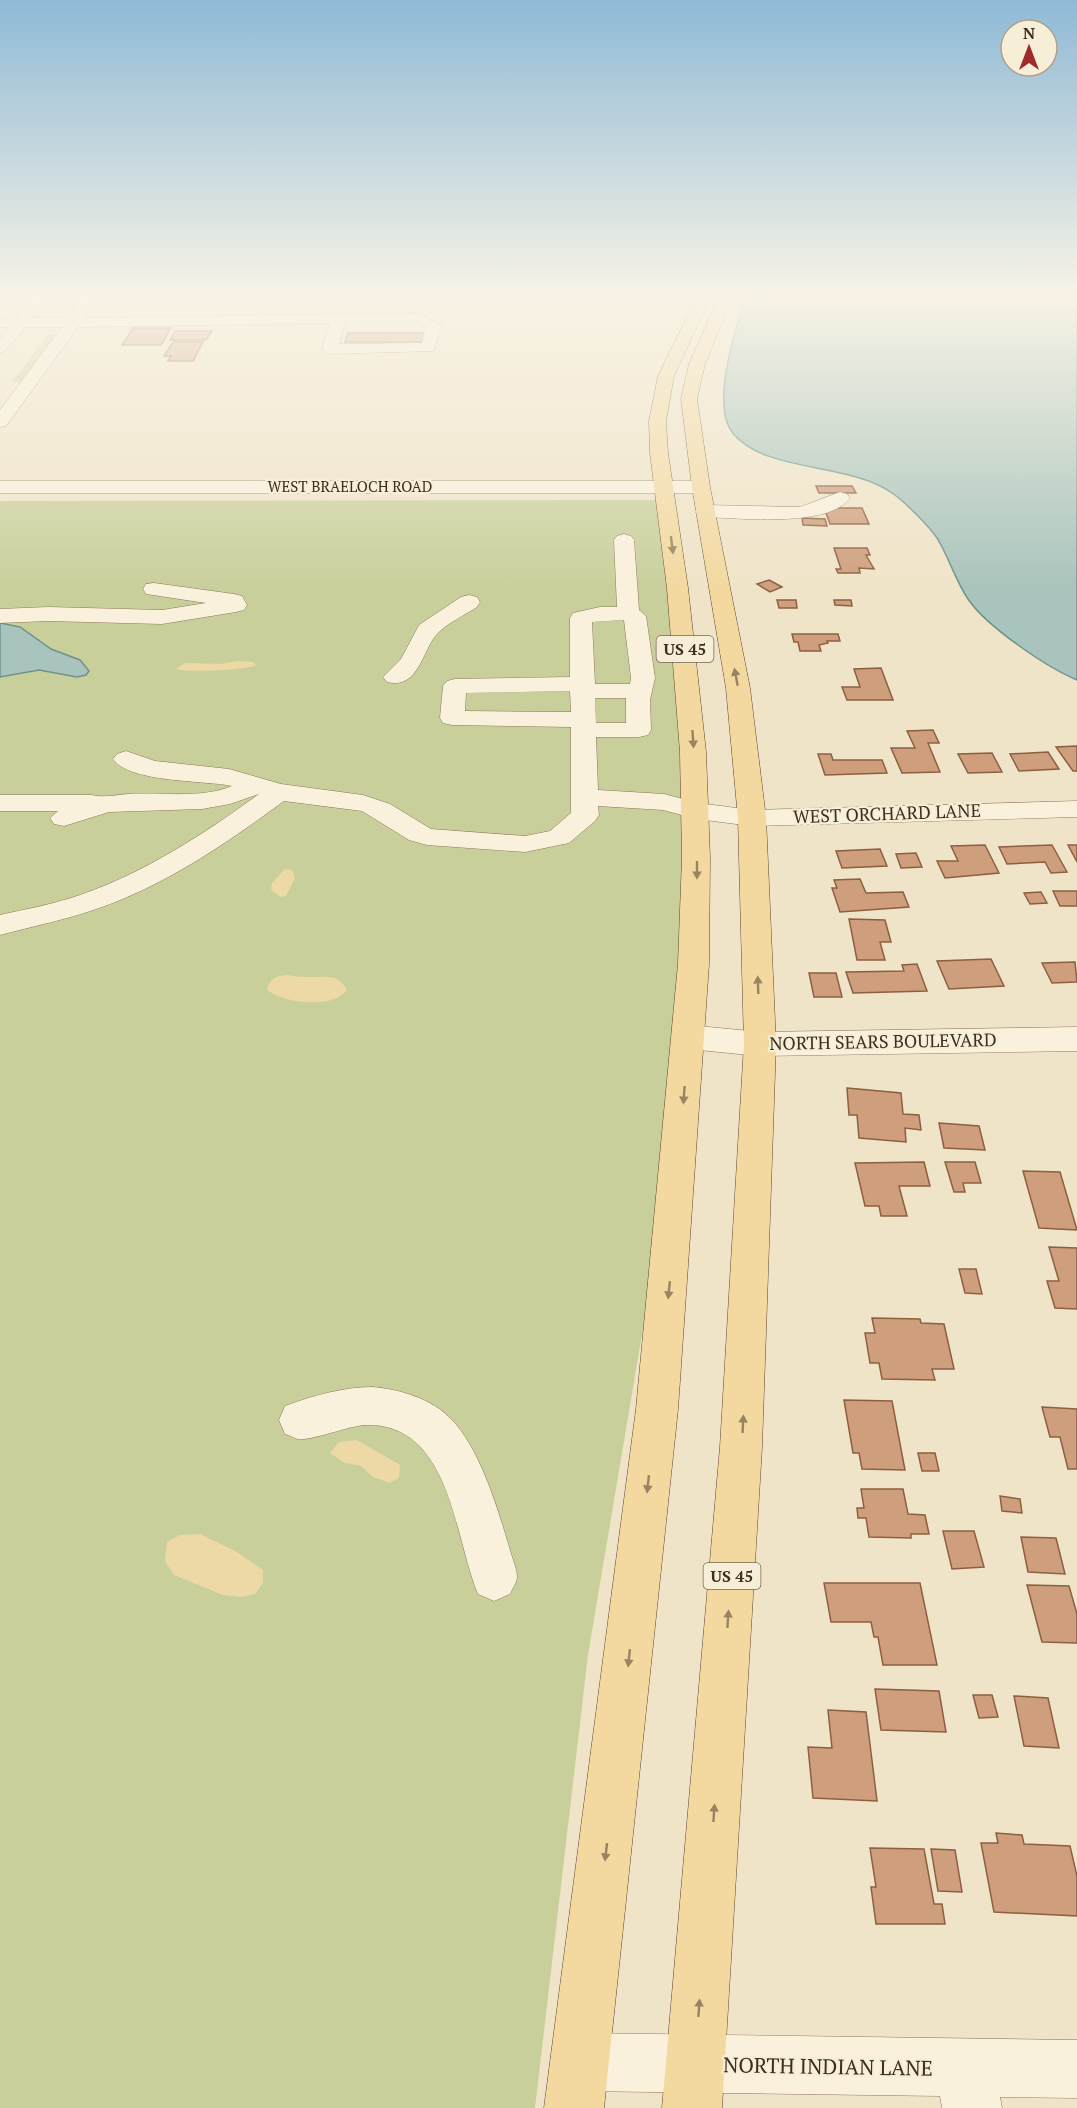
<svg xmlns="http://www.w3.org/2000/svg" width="1077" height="2108" viewBox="0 0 1077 2108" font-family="'PT Serif',serif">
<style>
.green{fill:#c9cf9b}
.sand{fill:#ecd9a5}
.water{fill:#a9c4bc;stroke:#6f938a;stroke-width:1.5}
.building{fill:#cf9f7d;stroke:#8d5f41;stroke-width:1.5}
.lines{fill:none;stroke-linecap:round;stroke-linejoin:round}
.minor-casing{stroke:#8d765c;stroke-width:1}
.major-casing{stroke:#5b4430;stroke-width:1}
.minor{fill:#faf1dc;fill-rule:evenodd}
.major{fill:#f3d9a0;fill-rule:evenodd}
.oneway{fill:#988460}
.labels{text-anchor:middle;stroke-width:4.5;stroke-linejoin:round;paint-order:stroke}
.far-street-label{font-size:15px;fill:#3d2e20;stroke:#f7eed8}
.shield{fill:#f7eed8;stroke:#756857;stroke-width:1.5}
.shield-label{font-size:16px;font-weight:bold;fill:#3d2e20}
.street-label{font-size:18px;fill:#3d2e20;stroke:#f7eed8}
.near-street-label{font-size:21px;fill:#3d2e20;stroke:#f7eed8}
</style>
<rect width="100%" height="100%" fill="#f0e4c8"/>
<!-- green -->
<g class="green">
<polygon points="48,334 57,334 21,382 12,382"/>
<polygon points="657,500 696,825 687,1067 588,1655 535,2108 0,2108 0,501"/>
</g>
<!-- sand -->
<g class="sand">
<path d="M237,661l16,1 3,3c-7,5 -71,8 -80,4l9,-6 35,1z"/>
<polygon points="285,869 292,870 295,878 286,896 281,897 271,890 272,883"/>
<path d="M287,975c6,1 13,2 20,2 18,1 30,-5 40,13 -15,20 -63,13 -80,0 3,-12 9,-14 20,-15z"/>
<polygon points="357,1440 400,1465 399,1478 390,1483 373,1477 361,1466 345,1463 330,1453 339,1442"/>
<polygon points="200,1534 237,1552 263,1570 263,1583 255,1594 242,1597 223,1595 174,1575 165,1561 167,1542 180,1535"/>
</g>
<!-- water -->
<g class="water">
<path d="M756,295h321v385c-31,-13 -91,-54 -109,-81 -13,-19 -19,-42 -31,-61 -9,-13 -32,-36 -45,-45 -43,-31 -129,-20 -160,-61 -21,-29 3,-98 11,-129z"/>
<polygon points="0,623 20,627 51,649 80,660 89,671 86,675 77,677 39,670 0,677"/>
</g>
<!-- building -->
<g class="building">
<polygon points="133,328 171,328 161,345 122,345"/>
<polygon points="175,331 212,331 206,340 170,340"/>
<polygon points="348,333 426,333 424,342 345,342"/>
<polygon points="173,342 203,342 193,361 168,361 171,356 164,356"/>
<polygon points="816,486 852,486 856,493 819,493"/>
<polygon points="833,508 862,508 869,524 830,524 825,510"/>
<polygon points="802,518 825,519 827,526 803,525"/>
<polygon points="834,548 867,548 870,555 866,555 874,569 859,568 860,573 838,573 836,569 841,569"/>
<polygon points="769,580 782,587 770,592 757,584"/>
<polygon points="777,600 796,600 797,608 779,608"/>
<polygon points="834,600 851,600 852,606 835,605"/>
<polygon points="792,634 838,634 840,641 827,641 828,643 819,645 821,651 800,651 798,642 794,642"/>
<polygon points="881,668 893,700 847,700 842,687 860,687 854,669"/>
<polygon points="933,730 939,743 928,743 940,772 902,773 891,748 915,748 907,731"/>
<polygon points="1077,746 1077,771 1073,771 1056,747"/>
<polygon points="1048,752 1059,769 1019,771 1010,754"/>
<polygon points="992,753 1002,772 968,773 958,754"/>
<polygon points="818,754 831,754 833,760 882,760 887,773 825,775"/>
<polygon points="985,845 999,873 945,878 937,861 958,861 951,846"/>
<polygon points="1052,845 1067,872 1051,873 1045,862 1007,864 999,847"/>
<polygon points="1068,845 1077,845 1077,862"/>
<polygon points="880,849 887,866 842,868 836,851"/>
<polygon points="916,853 922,867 901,868 896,854"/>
<polygon points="860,879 866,893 903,892 909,907 840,912 832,888 837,888 834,880"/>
<polygon points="1053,891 1077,891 1077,906 1060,906"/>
<polygon points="1041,892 1047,903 1030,904 1024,893"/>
<polygon points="849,919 885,920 891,942 880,942 885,960 857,960"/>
<polygon points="991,959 1004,986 949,989 937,961"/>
<polygon points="1075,962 1077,982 1052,983 1042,963"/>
<polygon points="917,964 927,991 853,993 846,972 904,971 902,965"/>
<polygon points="809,973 836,973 842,997 814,997"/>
<polygon points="847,1088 901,1093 903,1114 919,1115 921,1130 905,1128 906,1142 859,1138 857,1115 849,1115"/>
<polygon points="939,1123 979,1126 985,1150 944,1148"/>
<polygon points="924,1162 930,1186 899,1186 907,1216 881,1216 879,1206 865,1206 855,1163"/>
<polygon points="945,1162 975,1162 981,1183 963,1183 965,1192 954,1192"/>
<polygon points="1023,1171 1060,1172 1077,1230 1039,1228"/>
<polygon points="1049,1247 1077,1248 1077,1309 1055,1308 1047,1281 1059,1281"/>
<polygon points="959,1269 976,1269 982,1294 965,1293"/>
<polygon points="872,1318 920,1319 921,1323 944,1324 954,1369 932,1369 935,1380 882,1379 879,1363 870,1363 865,1333 875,1333"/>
<polygon points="844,1400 892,1401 905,1470 862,1469 859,1453 853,1453"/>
<polygon points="1042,1407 1077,1409 1077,1469 1068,1469 1060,1437 1050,1437"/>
<polygon points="918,1453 935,1453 939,1471 922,1471"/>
<polygon points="861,1489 903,1489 908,1514 925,1515 929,1534 911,1534 911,1538 869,1537 866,1518 858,1518 857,1508 864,1508"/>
<polygon points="1000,1496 1020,1499 1022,1513 1002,1511"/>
<polygon points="943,1531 974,1531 984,1567 952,1569"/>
<polygon points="1021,1537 1056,1538 1065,1574 1028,1572"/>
<polygon points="824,1583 920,1583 937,1665 883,1665 878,1637 874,1637 871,1622 831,1622"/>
<polygon points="1027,1585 1069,1586 1077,1614 1077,1643 1042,1642"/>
<polygon points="875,1689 939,1691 946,1732 881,1730"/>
<polygon points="973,1695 992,1695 998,1717 979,1718"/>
<polygon points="1014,1696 1048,1698 1059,1748 1024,1746"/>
<polygon points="828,1710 866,1712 877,1801 813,1798 808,1747 832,1748"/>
<polygon points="996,1833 1022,1835 1024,1844 1070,1846 1077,1876 1077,1916 994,1912 981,1843 998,1843"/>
<polygon points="870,1848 924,1849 934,1904 942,1904 945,1924 876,1924 871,1887 876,1887"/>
<polygon points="931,1849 955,1850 962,1892 938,1891"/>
</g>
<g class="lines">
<defs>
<g id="minor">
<path d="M32,295h14l-14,23h37l5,-8v-15h14v15l-5,8 336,-5 22,12 -7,26 -104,3 -8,-5 8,-26 -252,4 -72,99 -6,1v-17l62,-83h-36l-21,24 -5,2v-14l10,-12h-10v-8l17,-1zM416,321l10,6 -4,16 -83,1 6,-22z"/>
<polygon points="0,481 701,481 708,483 710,487 708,491 701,493 0,493"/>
<path d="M840,492l7,2 3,4c-21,30 -112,20 -145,19l-7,-2 -3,-4 3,-4 7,-2 95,2z"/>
<path d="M624,534l7,2 3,4 5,70 7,6 9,62 -5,22 1,30 -3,5 -9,2h-43l2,53 66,4 34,9 54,7 325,-9v16l-325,9 -55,-7 -34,-9 -65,-4 1,9 -4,6 -26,22 -44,9 -98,-7 -18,-5 -47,-29 -78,-10c-56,41 -115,82 -182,106 -33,12 -68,19 -102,28v-20c27,-6 54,-11 80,-20 64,-22 124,-61 179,-101l-29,10 -28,5 -93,3 -45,14 -10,-2 -4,-6 8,-7h-58v-16h91c13,3 24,0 37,-1 34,-2 73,5 104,-8 -28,-6 -102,-3 -119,-27l4,-5 9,-3 29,10 74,8 52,15 82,11 27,9 41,25 94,7 25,-5 21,-18v-86l-119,-2 -9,-2 -3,-5 3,-32 4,-5 8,-2 115,-2v-59l3,-5 27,-6h17l-3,-67 3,-4zM624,620l7,58 -1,6h-35l-3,-62zM570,691l1,21 -106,-1 1,-18zM595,698h31v25h-30z"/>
<polygon points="154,583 234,594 242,596 247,605 244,610 236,612 162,624 48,621 0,623 0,609 48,607 162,610 206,603 146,594 143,589 146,584"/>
<path d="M469,595l8,2 3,5 -3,5c-12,8 -30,16 -40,27 -15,16 -18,56 -50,48l-4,-5 18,-18 18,-34 42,-28z"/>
<polygon points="688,1025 760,1032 1077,1027 1077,1051 760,1056 688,1049 676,1045 672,1037 676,1029"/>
<path d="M372,1387c27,2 61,12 80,33 29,31 46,90 58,130 2,8 7,19 7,27 0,5 -5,12 -7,17l-16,7 -16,-7c-24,-57 -27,-172 -113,-169 -17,1 -54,16 -67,14 -4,-1 -9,-4 -13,-5l-6,-14 6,-14c27,-10 58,-19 87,-19z"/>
<polygon points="580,2033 1077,2040 1077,2098 1000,2097 1002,2108 942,2108 940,2096 580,2091 559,2083 551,2062 559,2041"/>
</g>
<g id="major">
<polygon points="698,295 712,295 674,376 666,421 668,453 688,588 706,752 710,858 709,964 678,1409 604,2108 544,2108 636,1409 678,964 682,858 680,752 667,588 650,453 649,421 658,376"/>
<polygon points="720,295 734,295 705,364 697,399 710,487 750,688 766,818 776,1044 762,1447 722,2108 662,2108 720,1447 744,1044 738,818 726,688 692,487 681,399 689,364"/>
</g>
</defs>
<!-- minor casing -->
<use href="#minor" class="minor-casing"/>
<!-- major casing -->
<use href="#major" class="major-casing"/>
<!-- minor -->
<use href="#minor" class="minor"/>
<!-- major -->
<use href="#major" class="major"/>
</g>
<!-- one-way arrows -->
<defs><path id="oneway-solid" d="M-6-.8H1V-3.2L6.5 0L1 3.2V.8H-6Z" transform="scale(1.5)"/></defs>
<g class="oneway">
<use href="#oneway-solid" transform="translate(672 545) rotate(83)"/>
<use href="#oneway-solid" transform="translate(736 677) rotate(-101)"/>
<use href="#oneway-solid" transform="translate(693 739) rotate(86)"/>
<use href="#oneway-solid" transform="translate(697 870) rotate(90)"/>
<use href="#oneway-solid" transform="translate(758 985) rotate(-92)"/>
<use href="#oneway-solid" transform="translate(684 1095) rotate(94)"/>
<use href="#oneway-solid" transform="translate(669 1290) rotate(96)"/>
<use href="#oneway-solid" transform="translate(743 1424) rotate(-87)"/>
<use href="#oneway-solid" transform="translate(648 1484) rotate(96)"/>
<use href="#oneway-solid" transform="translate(728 1619) rotate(-86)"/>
<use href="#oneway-solid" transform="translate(629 1658) rotate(96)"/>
<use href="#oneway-solid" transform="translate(714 1813) rotate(-86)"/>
<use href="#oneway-solid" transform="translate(606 1852) rotate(97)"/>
<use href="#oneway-solid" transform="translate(699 2008) rotate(-86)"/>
</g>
<!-- sky -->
<linearGradient id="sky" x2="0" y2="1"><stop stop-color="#8fbad6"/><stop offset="0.5" stop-color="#f8f3e6"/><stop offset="1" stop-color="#f8f3e6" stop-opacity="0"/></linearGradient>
<rect width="1077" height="590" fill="url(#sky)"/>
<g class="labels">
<!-- far-street labels -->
<g class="far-street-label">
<text x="350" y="492">WEST BRAELOCH ROAD</text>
</g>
<!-- shield labels -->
<g class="shield">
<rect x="656.5" y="636" width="57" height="26" rx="4.5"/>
<rect x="703.5" y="1563" width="57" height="26" rx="4.5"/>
</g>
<g class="shield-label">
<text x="685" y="655">US 45</text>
<text x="732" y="1582">US 45</text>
</g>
<!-- street labels -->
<g class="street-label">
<text transform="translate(887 814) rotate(-2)" y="6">WEST ORCHARD LANE</text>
<text transform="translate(883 1042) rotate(-1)" y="6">NORTH SEARS BOULEVARD</text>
</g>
<!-- near-street labels -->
<g class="near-street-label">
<text transform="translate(828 2067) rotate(1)" y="7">NORTH INDIAN LANE</text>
</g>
</g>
<!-- north arrow -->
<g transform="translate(1029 48)"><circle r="28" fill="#f7eed8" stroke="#ada18e" stroke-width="1.5"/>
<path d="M0-4.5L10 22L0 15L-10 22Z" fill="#9e2a2b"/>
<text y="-9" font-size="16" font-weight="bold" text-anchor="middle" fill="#3d2e20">N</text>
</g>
</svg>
